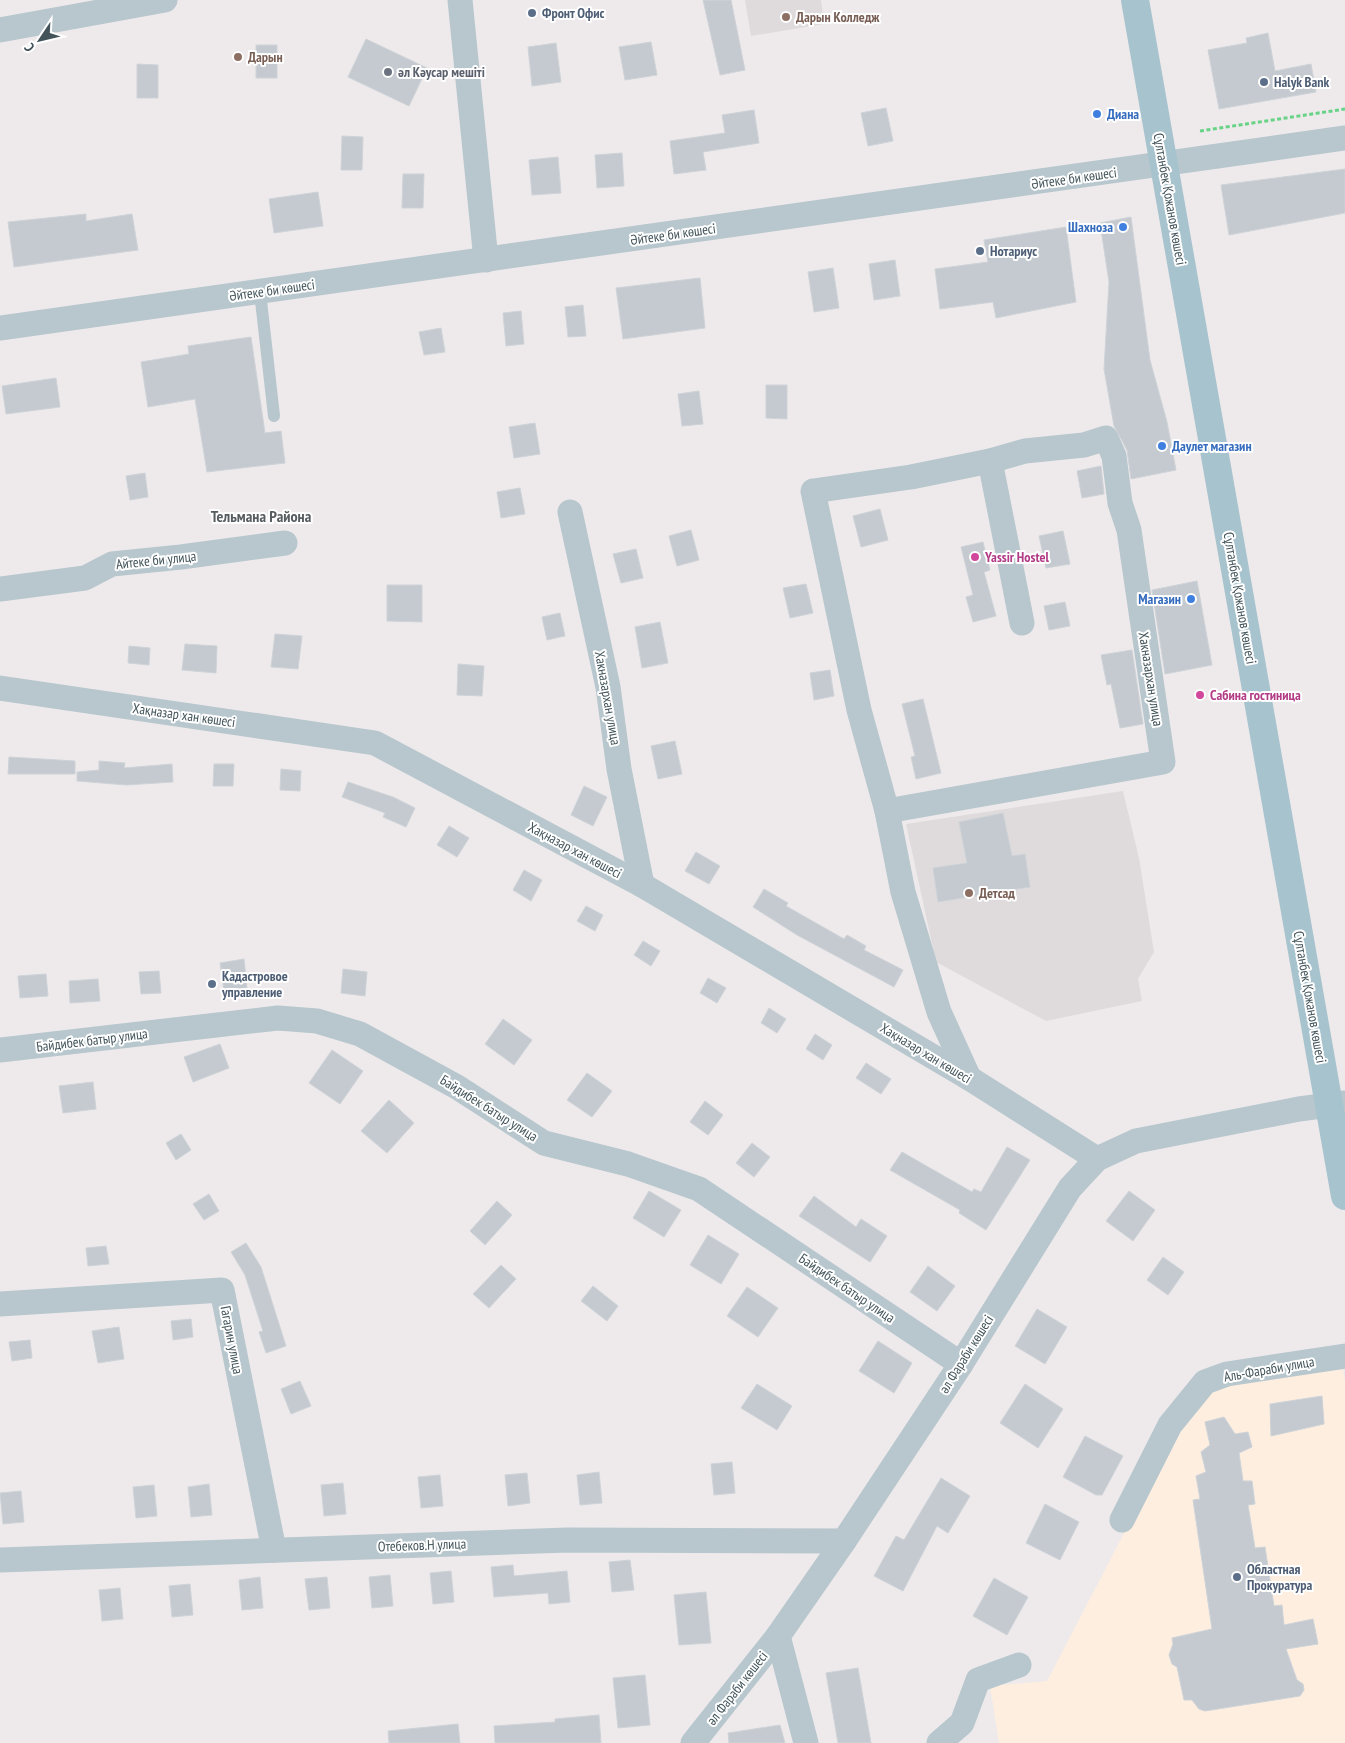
<svg xmlns="http://www.w3.org/2000/svg" width="1345" height="1743" viewBox="0 0 1345 1743" font-family="'PT Sans Narrow',sans-serif">
<style>
.commercial{fill:#fdeee0}
.education{fill:#dfdbdd}
.building{fill:#c4cacf;stroke:#ced3d8}
.lines{fill:none;stroke-linecap:round;stroke-linejoin:round}
.path{stroke:#68d387;stroke-width:3;stroke-dasharray:4 2.5;stroke-linecap:butt}
.service{stroke:#b7c7cd;stroke-width:12}
.minor{stroke:#b7c7cd;stroke-width:25}
.primary{stroke:#a7c3ce;stroke-width:28}
.service-dot{fill:#5c6f8a;stroke:#fff;stroke-width:2}
.education-dot{fill:#8d6e63;stroke:#fff;stroke-width:2}
.worship-dot{fill:#6b7280;stroke:#fff;stroke-width:2}
.shop-dot{fill:#3f7fe0;stroke:#fff;stroke-width:2}
.hotel-dot{fill:#d1479c;stroke:#fff;stroke-width:2}
.labels{text-anchor:middle;stroke-width:4;stroke-linejoin:round;paint-order:stroke}
.service-label{font-size:14px;font-weight:bold;fill:#4e5e75;stroke:#fff;text-anchor:start}
.education-label{font-size:14px;font-weight:bold;fill:#785e54;stroke:#fff;text-anchor:start}
.worship-label{font-size:14px;font-weight:bold;fill:#5b616d;stroke:#fff;text-anchor:start}
.shop-label{font-size:14px;font-weight:bold;fill:#366cbe;stroke:#fff;text-anchor:start}
.street-label{font-size:14px;fill:#42545a;stroke:#fff}
.hotel-label{font-size:14px;font-weight:bold;fill:#b23c85;stroke:#fff;text-anchor:start}
.quarter-label{font-size:16px;font-weight:bold;fill:#575d61;stroke:#fff}
</style>
<rect width="100%" height="100%" fill="#eeeaeb"/>
<!-- commercial -->
<polygon class="commercial" points="1342,1365 1345,1381 1345,1743 999,1743 990,1686 1047,1681 1182,1422 1216,1386"/>
<!-- education -->
<g class="education">
<polygon points="745,0 821,0 824,24 751,36"/>
<polygon points="1123,791 1139,858 1154,952 1138,979 1142,1001 1046,1021 936,962 906,824"/>
</g>
<!-- building -->
<g class="building">
<polygon points="703,0 731,0 745,70 720,75"/>
<polygon points="1268,33 1275,71 1311,64 1316,92 1219,109 1208,50 1247,43 1246,38"/>
<polygon points="366,39 427,68 409,106 348,77"/>
<polygon points="651,42 657,75 625,80 619,47"/>
<polygon points="556,43 561,82 532,86 528,47"/>
<rect x="256" y="45" width="21" height="33"/>
<polygon points="137,64 158,65 158,98 137,98"/>
<polygon points="886,108 893,141 868,146 861,113"/>
<polygon points="754,110 759,143 703,152 706,170 674,174 670,141 725,133 722,115"/>
<polygon points="342,136 363,137 362,170 341,170"/>
<polygon points="622,153 624,186 597,188 595,155"/>
<polygon points="558,157 561,193 532,195 529,160"/>
<polygon points="1345,169 1345,213 1229,235 1221,185"/>
<polygon points="403,174 424,174 423,208 402,208"/>
<polygon points="318,192 323,226 274,233 269,199"/>
<polygon points="86,214 86,221 132,214 138,250 14,267 8,222"/>
<polygon points="1131,217 1150,360 1167,422 1176,470 1131,479 1127,450 1114,426 1104,369 1109,282 1100,223"/>
<polygon points="1066,227 1076,302 996,318 993,302 940,309 935,269 988,262 984,240"/>
<polygon points="895,260 900,296 874,300 869,264"/>
<polygon points="833,268 839,308 814,312 808,272"/>
<polygon points="700,278 705,328 623,339 616,288"/>
<polygon points="583,305 586,336 568,337 565,307"/>
<polygon points="521,311 524,344 506,346 503,313"/>
<polygon points="441,328 445,352 424,355 419,332"/>
<polygon points="251,337 265,433 281,431 285,463 207,472 195,399 148,407 141,362 189,354 188,346"/>
<polygon points="56,378 60,407 6,414 2,386"/>
<polygon points="766,385 787,385 787,419 766,418"/>
<polygon points="699,391 703,424 682,426 678,394"/>
<polygon points="535,423 540,454 514,458 509,427"/>
<polygon points="1101,466 1104,494 1082,498 1077,471"/>
<polygon points="145,473 148,497 130,500 126,476"/>
<polygon points="520,488 525,514 501,518 497,492"/>
<polygon points="880,509 888,540 861,547 853,516"/>
<polygon points="691,530 699,560 677,566 669,536"/>
<polygon points="1063,531 1070,564 1046,568 1039,536"/>
<polygon points="983,542 990,570 984,572 996,616 973,622 966,597 973,595 961,547"/>
<polygon points="636,549 643,578 621,583 613,554"/>
<polygon points="1197,581 1212,665 1165,674 1152,590"/>
<polygon points="806,584 813,613 790,618 783,588"/>
<polygon points="387,585 422,585 422,622 387,621"/>
<polygon points="1065,602 1070,626 1049,630 1044,606"/>
<polygon points="560,613 565,636 547,640 542,617"/>
<polygon points="660,622 668,663 642,668 635,627"/>
<polygon points="275,634 302,636 298,669 271,667"/>
<polygon points="185,644 217,646 216,673 182,670"/>
<polygon points="129,646 150,648 149,665 128,663"/>
<polygon points="1132,650 1143,724 1120,728 1111,684 1107,685 1101,655"/>
<polygon points="458,664 484,666 482,696 457,695"/>
<polygon points="830,670 834,696 814,700 810,673"/>
<polygon points="923,699 941,773 916,779 911,757 915,756 902,704"/>
<polygon points="675,741 682,774 658,779 651,746"/>
<polygon points="9,757 75,761 75,774 8,774"/>
<polygon points="99,761 125,763 124,768 172,764 173,782 126,785 77,781 77,772 99,770"/>
<polygon points="214,764 234,764 233,786 213,786"/>
<polygon points="281,769 301,771 300,791 280,790"/>
<polygon points="348,782 393,797 415,808 406,827 383,817 385,813 342,797"/>
<polygon points="584,786 607,797 593,826 571,815"/>
<polygon points="1003,813 1012,856 1025,854 1030,887 938,902 933,868 967,863 959,822"/>
<polygon points="449,826 469,838 457,857 437,845"/>
<polygon points="696,852 720,866 709,884 685,871"/>
<polygon points="524,870 542,880 531,901 513,890"/>
<polygon points="764,889 788,903 786,906 844,939 847,935 866,946 864,950 903,970 894,987 797,935 753,907"/>
<polygon points="586,906 603,915 595,931 577,921"/>
<polygon points="643,941 660,951 651,966 634,955"/>
<polygon points="244,959 247,988 224,991 220,963"/>
<polygon points="343,969 367,972 365,996 341,993"/>
<polygon points="159,971 161,993 141,994 139,972"/>
<polygon points="46,974 48,996 20,998 18,976"/>
<polygon points="708,978 726,988 717,1003 700,993"/>
<polygon points="98,979 100,1001 70,1003 69,981"/>
<polygon points="769,1008 786,1019 777,1033 761,1023"/>
<polygon points="503,1019 532,1040 514,1065 485,1044"/>
<polygon points="815,1034 832,1045 823,1060 806,1049"/>
<polygon points="220,1044 229,1068 193,1082 184,1057"/>
<polygon points="332,1050 363,1071 340,1104 309,1083"/>
<polygon points="866,1063 891,1079 881,1094 856,1078"/>
<polygon points="587,1073 612,1091 592,1117 567,1100"/>
<polygon points="93,1082 96,1109 63,1113 59,1086"/>
<polygon points="389,1100 414,1123 387,1153 361,1131"/>
<polygon points="705,1101 723,1115 708,1135 690,1122"/>
<polygon points="181,1134 191,1150 176,1160 166,1143"/>
<polygon points="752,1143 770,1157 754,1177 736,1163"/>
<polygon points="1007,1147 1030,1160 986,1230 959,1213 960,1210 890,1170 902,1152 972,1192 974,1189 981,1192"/>
<polygon points="649,1191 681,1210 664,1237 633,1218"/>
<polygon points="1129,1191 1155,1210 1133,1241 1106,1221"/>
<polygon points="209,1194 219,1211 204,1220 193,1204"/>
<polygon points="814,1196 856,1227 861,1219 887,1236 870,1262 799,1216"/>
<polygon points="497,1201 512,1215 485,1245 470,1231"/>
<polygon points="708,1235 739,1254 721,1284 690,1265"/>
<polygon points="246,1243 261,1267 286,1346 266,1353 259,1332 263,1331 245,1275 231,1252"/>
<polygon points="106,1246 109,1264 88,1266 86,1248"/>
<polygon points="1163,1257 1184,1272 1168,1295 1147,1280"/>
<polygon points="501,1265 516,1279 489,1308 473,1294"/>
<polygon points="928,1266 955,1286 937,1311 910,1292"/>
<polygon points="593,1286 618,1306 607,1321 581,1301"/>
<polygon points="747,1287 778,1308 758,1337 727,1316"/>
<polygon points="1037,1309 1067,1327 1045,1364 1015,1346"/>
<polygon points="191,1319 193,1337 173,1340 171,1321"/>
<polygon points="119,1327 124,1359 98,1363 92,1331"/>
<polygon points="30,1340 32,1358 12,1361 9,1342"/>
<polygon points="878,1341 912,1363 894,1393 859,1371"/>
<polygon points="300,1381 311,1406 291,1414 281,1389"/>
<polygon points="757,1384 792,1406 777,1430 741,1408"/>
<polygon points="1025,1384 1063,1409 1038,1448 1000,1423"/>
<polygon points="1322,1396 1324,1424 1271,1436 1270,1404"/>
<polygon points="1224,1417 1235,1434 1248,1432 1252,1447 1239,1453 1243,1481 1252,1481 1255,1504 1248,1505 1255,1548 1265,1547 1274,1606 1282,1605 1284,1625 1313,1619 1318,1644 1286,1649 1297,1680 1303,1684 1304,1690 1300,1696 1205,1711 1199,1709 1192,1700 1184,1700 1177,1667 1172,1664 1169,1655 1173,1644 1172,1638 1212,1629 1193,1500 1200,1499 1196,1476 1206,1472 1201,1452 1210,1445 1205,1422"/>
<polygon points="1085,1436 1123,1456 1102,1495 1096,1495 1063,1477"/>
<polygon points="732,1462 735,1493 714,1495 711,1464"/>
<polygon points="599,1472 602,1503 580,1505 577,1475"/>
<polygon points="527,1473 530,1503 508,1506 505,1475"/>
<polygon points="440,1475 443,1506 421,1508 418,1477"/>
<polygon points="941,1478 970,1496 948,1533 937,1526 903,1591 874,1576 896,1536 904,1540"/>
<polygon points="343,1483 346,1514 324,1516 321,1485"/>
<polygon points="209,1484 212,1515 191,1517 188,1487"/>
<polygon points="154,1485 157,1516 136,1518 133,1487"/>
<polygon points="21,1491 24,1522 3,1524 0,1493"/>
<polygon points="1045,1504 1079,1522 1060,1560 1026,1543"/>
<polygon points="630,1560 634,1590 612,1592 609,1562"/>
<polygon points="513,1565 514,1576 567,1571 570,1602 549,1604 548,1593 494,1597 491,1567"/>
<polygon points="451,1571 454,1602 433,1604 430,1573"/>
<polygon points="390,1575 393,1606 372,1608 369,1577"/>
<polygon points="260,1577 263,1608 242,1610 239,1580"/>
<polygon points="327,1577 330,1608 309,1610 305,1579"/>
<polygon points="994,1578 1028,1597 1007,1635 973,1616"/>
<polygon points="190,1584 193,1615 172,1617 169,1586"/>
<polygon points="120,1588 123,1619 102,1621 99,1590"/>
<polygon points="706,1592 711,1643 679,1645 674,1595"/>
<polygon points="858,1668 871,1743 838,1743 826,1673"/>
<polygon points="645,1675 650,1725 618,1728 613,1678"/>
<polygon points="599,1715 601,1743 495,1743 494,1726 555,1722 555,1719"/>
<polygon points="458,1724 460,1743 389,1743 388,1731"/>
<polygon points="780,1725 785,1743 729,1743 728,1733"/>
</g>
<g class="lines">
<!-- path -->
<polyline class="path" points="1200,131 1345,109"/>
<!-- service -->
<polyline class="service" points="260,292 274,416"/>
<!-- minor -->
<g class="minor">
<polyline points="460,0 486,260"/>
<polyline points="0,30 165,0"/>
<polyline points="0,328 1345,138"/>
<polyline points="570,512 608,687 619,769 642,885"/>
<polyline points="0,589 85,578 112,564 181,557 285,543"/>
<polyline points="0,688 375,743 642,885 969,1078 1097,1159"/>
<polyline points="887,811 1163,762 1129,530 1120,503 1114,456 1106,438 1084,445 1025,451 990,461"/>
<polyline points="0,1050 278,1018 317,1021 360,1034 457,1087 544,1143 628,1164 699,1189 961,1364"/>
<polyline points="969,1078 939,1012 903,892 887,811 859,710 813,491 911,477 990,461 1022,623"/>
<polyline points="0,1304 222,1290 274,1550"/>
<polyline points="1122,1520 1170,1425 1205,1382 1227,1374 1345,1356"/>
<polyline points="0,1560 568,1540 844,1541"/>
<polyline points="778,1636 806,1743"/>
<polyline points="693,1743 778,1636 844,1541 961,1364 1070,1188 1097,1159 1136,1141 1299,1109 1345,1103"/>
<polyline points="939,1743 962,1723 978,1680 1019,1665"/>
</g>
<!-- primary -->
<polyline class="primary" points="1135,0 1345,1196"/>
</g>
<!-- markers -->
<g class="service-dot">
<circle cx="532" cy="13" r="5"/>
<circle cx="1264" cy="82" r="5"/>
<circle cx="980" cy="251" r="5"/>
<circle cx="212" cy="984" r="5"/>
<circle cx="1237" cy="1577" r="5"/>
</g>
<g class="education-dot">
<circle cx="786" cy="17" r="5"/>
<circle cx="238" cy="57" r="5"/>
<circle cx="969" cy="893" r="5"/>
</g>
<circle class="worship-dot" cx="388" cy="72" r="5"/>
<g class="shop-dot">
<circle cx="1097" cy="114" r="5"/>
<circle cx="1123" cy="227" r="5"/>
<circle cx="1162" cy="446" r="5"/>
<circle cx="1191" cy="599" r="5"/>
</g>
<g class="hotel-dot">
<circle cx="975" cy="557" r="5"/>
<circle cx="1200" cy="695" r="5"/>
</g>
<g class="labels">
<!-- service labels -->
<g class="service-label">
<text x="542" y="18">Фронт Офис</text>
<text x="1274" y="87">Halyk Bank</text>
<text x="990" y="256">Нотариус</text>
<text x="222" y="981">Кадастровое<tspan x="222" dy="16">управление</tspan></text>
<text x="1247" y="1574">Областная<tspan x="1247" dy="16">Прокуратура</tspan></text>
</g>
<!-- education labels -->
<g class="education-label">
<text x="796" y="22">Дарын Колледж</text>
<text x="248" y="62">Дарын</text>
<text x="979" y="898">Детсад</text>
</g>
<!-- worship labels -->
<g class="worship-label">
<text x="398" y="77">әл Кәусар мешіті</text>
</g>
<!-- shop labels -->
<g class="shop-label">
<text x="1107" y="119">Диана</text>
<text x="1113" y="232" text-anchor="end">Шахноза</text>
<text x="1172" y="451">Даулет магазин</text>
<text x="1181" y="604" text-anchor="end">Магазин</text>
</g>
<!-- street labels -->
<g class="street-label">
<text transform="translate(1074 178) rotate(-8)" y="5">Әйтеке би көшесі</text>
<text transform="translate(1170 199) rotate(80)" y="5">Сұлтанбек Қожанов көшесі</text>
<text transform="translate(673 234) rotate(-8)" y="5">Әйтеке би көшесі</text>
<text transform="translate(272 290) rotate(-8)" y="5">Әйтеке би көшесі</text>
<text transform="translate(156 560) rotate(-6)" y="5">Айтеке би улица</text>
<text transform="translate(1240 598) rotate(80)" y="5">Сұлтанбек Қожанов көшесі</text>
<text transform="translate(1151 679) rotate(81)" y="5">Хакназархан улица</text>
<text transform="translate(608 698) rotate(80)" y="5">Хакназархан улица</text>
<text transform="translate(184 715) rotate(8)" y="5">Хақназар хан көшесі</text>
<text transform="translate(575 850) rotate(28)" y="5">Хақназар хан көшесі</text>
<text transform="translate(1310 997) rotate(80)" y="5">Сұлтанбек Қожанов көшесі</text>
<text transform="translate(92 1040) rotate(-7)" y="5">Байдибек батыр улица</text>
<text transform="translate(926 1053) rotate(31)" y="5">Хақназар хан көшесі</text>
<text transform="translate(489 1108) rotate(32)" y="5">Байдибек батыр улица</text>
<text transform="translate(847 1288) rotate(34)" y="5">Байдибек батыр улица</text>
<text transform="translate(232 1340) rotate(79)" y="5">Гагарин улица</text>
<text transform="translate(966 1354) rotate(-58)" y="5">әл Фараби көшесі</text>
<text transform="translate(1269 1369) rotate(-10)" y="5">Аль-Фараби улица</text>
<text transform="translate(422 1545) rotate(-2)" y="5">Отебеков.Н улица</text>
<text transform="translate(737 1688) rotate(-52)" y="5">әл Фараби көшесі</text>
</g>
<!-- hotel labels -->
<g class="hotel-label">
<text x="985" y="562">Yassir Hostel</text>
<text x="1210" y="700">Сабина гостиница</text>
</g>
<!-- quarter labels -->
<g class="quarter-label">
<text x="261" y="522">Тельмана Района</text>
</g>
</g>
<!-- north arrow -->
<g transform="translate(40 40) rotate(235)" stroke="#ffffff" stroke-width="4" paint-order="stroke">
<path d="M0-4L9 19L0 12L-9 19Z" fill="#42545a"/>
<text y="-8" font-size="14" font-weight="bold" text-anchor="middle" fill="#42545a">С</text>
</g>
</svg>
